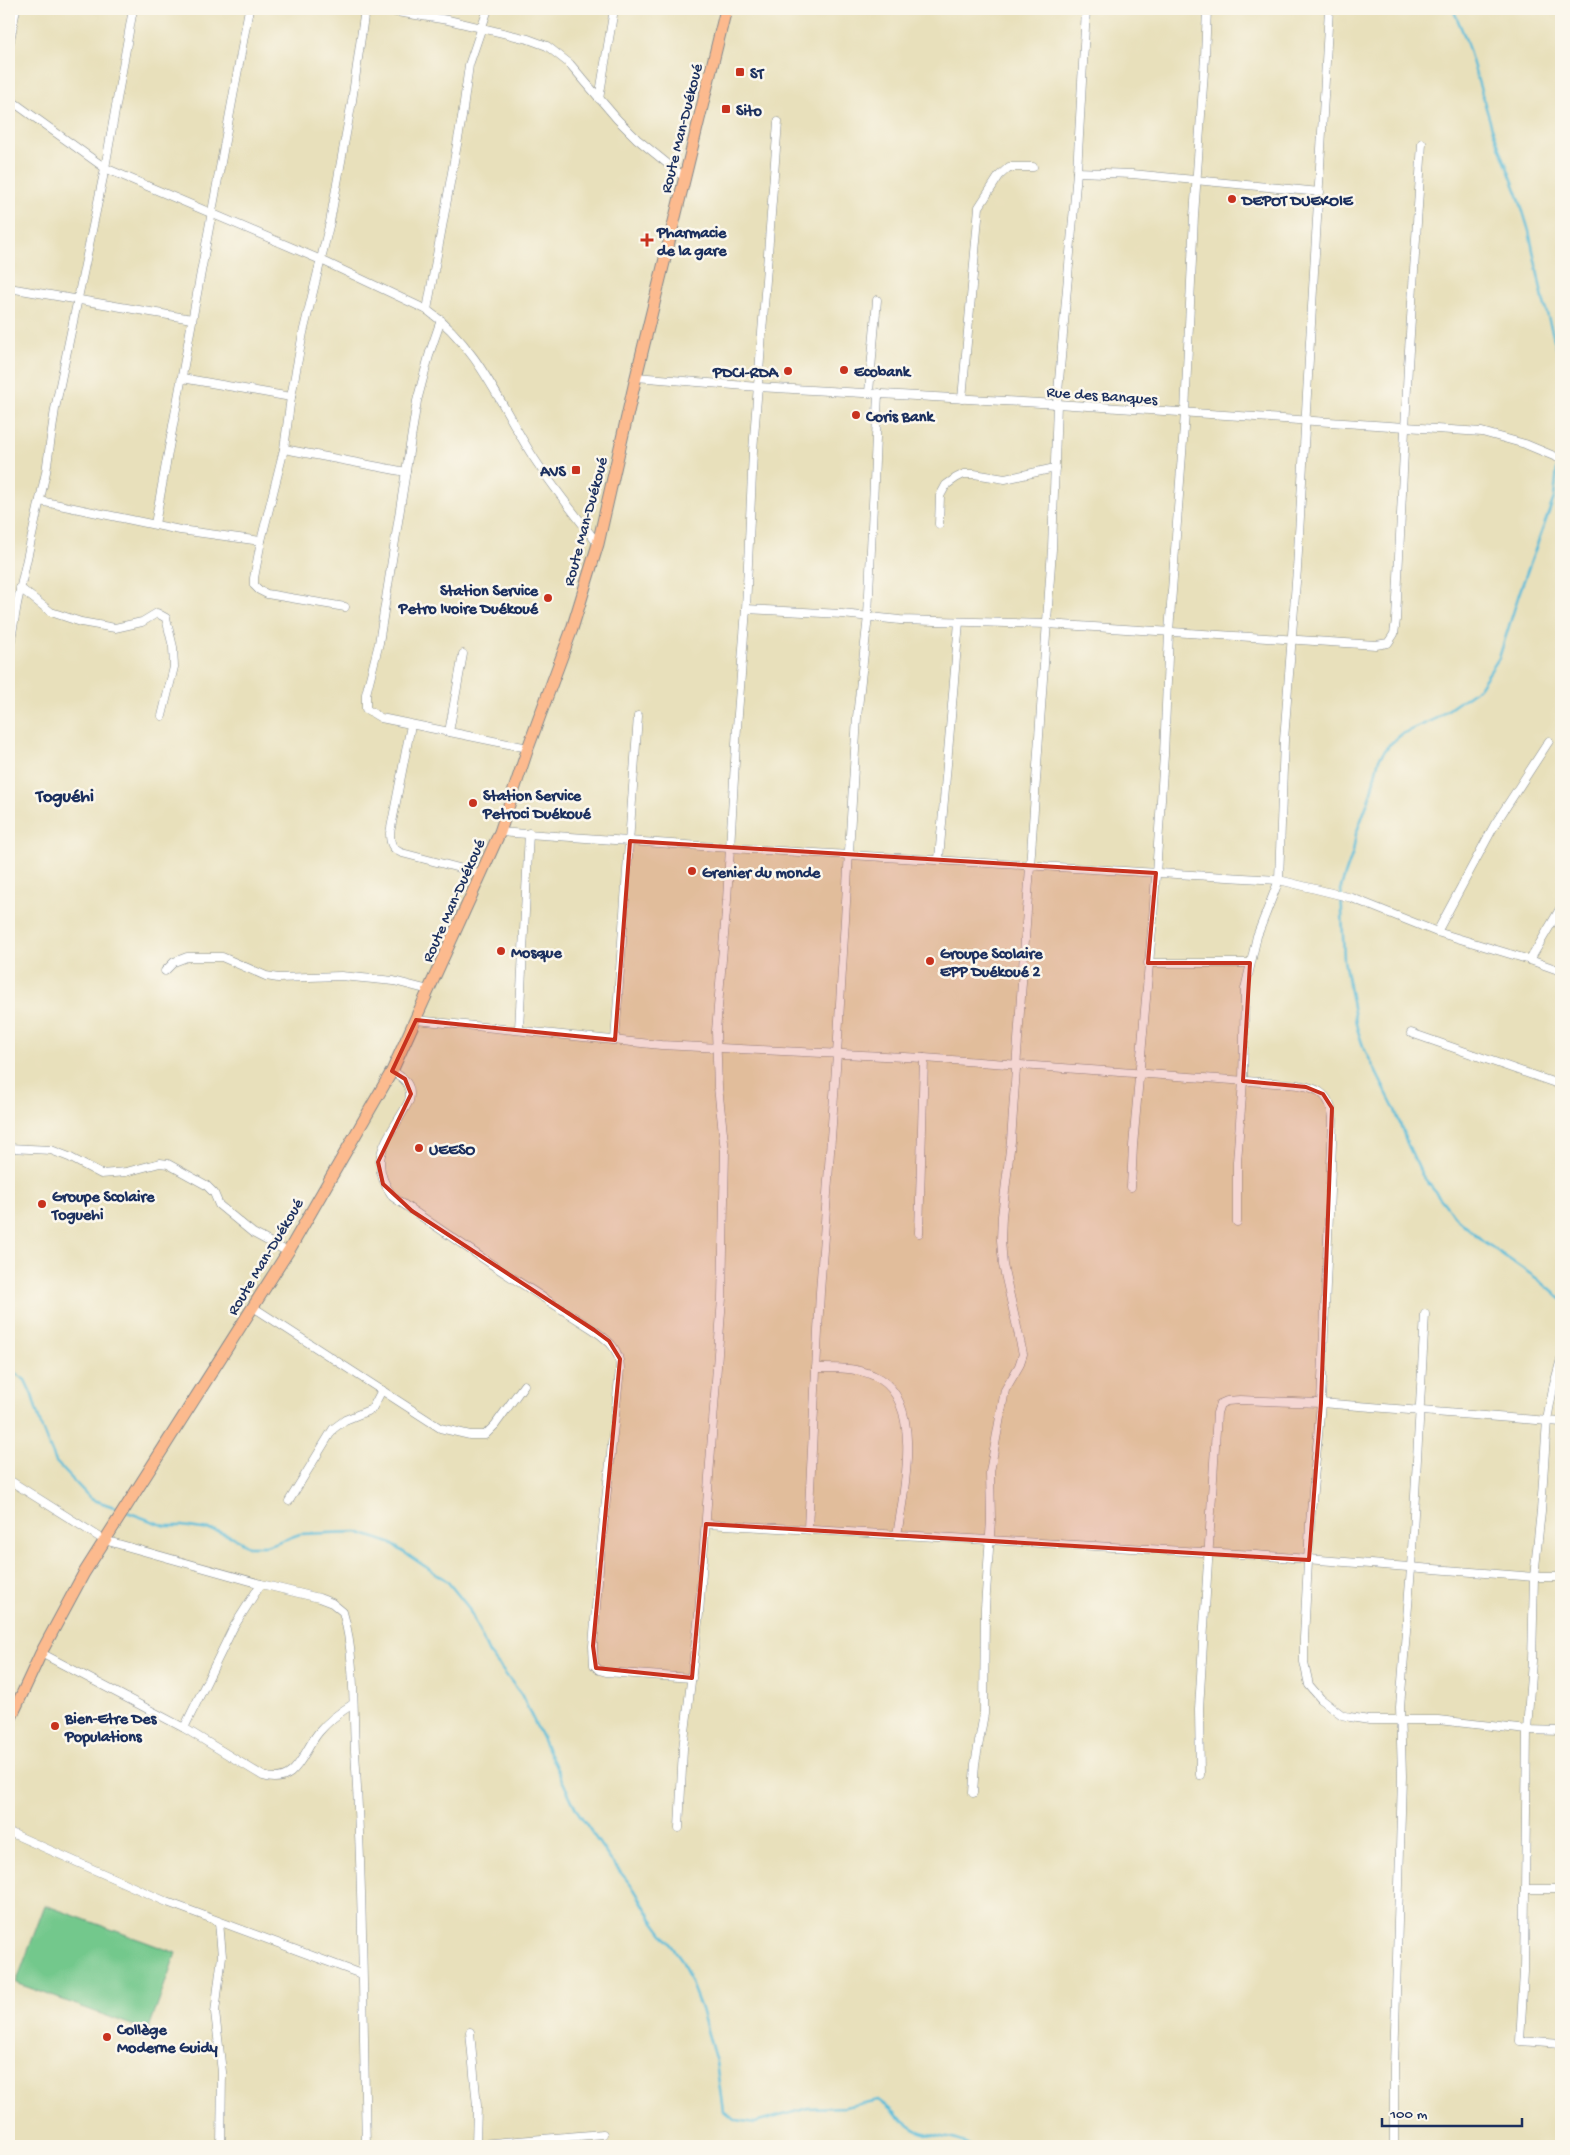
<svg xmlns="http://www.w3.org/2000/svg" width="1570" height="2155" viewBox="0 0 1570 2155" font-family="'Gochi Hand',sans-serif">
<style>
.garden{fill:#73c88c;stroke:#477c75}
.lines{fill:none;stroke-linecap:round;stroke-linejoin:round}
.stream{stroke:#5abcd9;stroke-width:2.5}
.minor-casing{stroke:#82888c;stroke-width:9}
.primary-casing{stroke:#82888c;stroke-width:13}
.minor{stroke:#fff;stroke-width:8}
.primary{stroke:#fcba8e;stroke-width:11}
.marked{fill:#c8321e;fill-opacity:0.2;stroke:#c8321e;stroke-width:4;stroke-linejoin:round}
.poi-dot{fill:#c8321e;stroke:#fbf7ec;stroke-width:2}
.labels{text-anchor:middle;stroke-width:5;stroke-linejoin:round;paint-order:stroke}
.poi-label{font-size:16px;font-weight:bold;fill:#1b2f5e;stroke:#fbf7ec;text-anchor:start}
.street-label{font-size:16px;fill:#1b2f5e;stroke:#fbf7ec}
.neighbourhood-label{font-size:18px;font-weight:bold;fill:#1b2f5e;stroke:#fbf7ec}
</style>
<rect width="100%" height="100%" fill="#fbf7ec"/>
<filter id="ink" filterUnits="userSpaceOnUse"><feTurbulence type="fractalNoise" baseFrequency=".02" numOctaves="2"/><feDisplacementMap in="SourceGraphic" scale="10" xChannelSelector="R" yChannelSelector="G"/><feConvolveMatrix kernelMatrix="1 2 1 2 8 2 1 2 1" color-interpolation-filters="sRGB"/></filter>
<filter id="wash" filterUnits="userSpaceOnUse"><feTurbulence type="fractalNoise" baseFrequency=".0096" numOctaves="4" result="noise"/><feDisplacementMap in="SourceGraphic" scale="20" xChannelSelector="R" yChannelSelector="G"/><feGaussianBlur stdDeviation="1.12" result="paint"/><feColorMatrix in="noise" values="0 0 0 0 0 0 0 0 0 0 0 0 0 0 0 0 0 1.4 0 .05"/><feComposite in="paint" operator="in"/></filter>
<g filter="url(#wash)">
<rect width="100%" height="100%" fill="#e8e0bb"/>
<!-- garden -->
<polygon class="garden" points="45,1905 176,1953 148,2031 16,1983"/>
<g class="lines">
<!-- stream -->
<g class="stream">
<polyline points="1453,9 1465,37 1492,128 1518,195 1529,231 1543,299 1561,364"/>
<polyline points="1561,432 1554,498 1519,594 1499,658 1479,688 1435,719 1402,734 1389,745 1379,759 1370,796 1356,834 1353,852 1341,887 1344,960 1357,1028 1363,1046 1395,1110 1407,1143 1422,1175 1455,1217 1483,1241 1539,1280 1561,1299"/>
<polyline points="9,1369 25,1380 32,1395 42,1429 56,1462 91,1499 120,1509"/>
<path d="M127,1512l38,14h17l34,5 17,6 15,9h18l34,-12 57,-2 33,11 57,38 21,26 21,46 32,41 55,115 33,49 25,31 18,30 30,41 19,49 15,53 7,49 14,9 18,3 53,-15 37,-1 33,-7c14,9 25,24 40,31 18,7 37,5 53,15"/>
</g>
</g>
</g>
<g filter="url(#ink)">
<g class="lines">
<defs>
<g id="minor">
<polyline points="377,9 448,20 528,39 547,46 570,64 617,119 637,139 684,177"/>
<polyline points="9,46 16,9"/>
<path d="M9,99l96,69 216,92 106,50c48,33 73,93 103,142 20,32 45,62 68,92"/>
<polyline points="599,99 614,9"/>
<polyline points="1077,172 1132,174 1320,192"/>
<polyline points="9,288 192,319"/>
<polyline points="427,310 462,117 469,65 488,9"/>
<polyline points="441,320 430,352 417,401 379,643 366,694 366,709 381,718 528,748"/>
<polyline points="636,377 758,387 1057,404 1482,432 1525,444 1561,459"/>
<polyline points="182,378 291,397"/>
<polyline points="869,392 877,300"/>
<polyline points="962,399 979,207 999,176 1009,167 1033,167"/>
<polyline points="284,449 406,472"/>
<polyline points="40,501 180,530 261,541"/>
<polyline points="155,524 249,9"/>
<polyline points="939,524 940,496 946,485 956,478 964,474 974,474 1005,479 1055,468"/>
<polyline points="20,588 51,612 81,622 115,628 142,622 157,613 166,618 173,647 174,667 162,716"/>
<polyline points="345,607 267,594 259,590 254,585 254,578 261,541 284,449 291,397 303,333 330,222 352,101 365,9"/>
<polyline points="746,609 842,614 900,620 1047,624 1376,645 1388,643 1394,634 1396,620 1408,366 1422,143"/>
<polyline points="9,651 17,604 46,472 55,409 105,168 133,9"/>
<path d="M411,725l-21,108c0,11 2,16 12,20l80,21"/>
<polyline points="449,732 463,654"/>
<polyline points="500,832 730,848 1279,880 1352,898 1437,932 1530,960 1561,971"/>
<polyline points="939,859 959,622"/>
<polyline points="1437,932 1495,824 1549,741"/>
<polyline points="1530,960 1561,907"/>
<polyline points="1148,963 1250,963"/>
<polyline points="165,971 174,962 187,957 222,957 266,976 278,978 341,976 394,981 429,990"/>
<path d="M416,1020l245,25 263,13 364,26c27,2 43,7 45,36l-12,283 -11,120 -6,115v24l5,23 12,14 21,16 8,2 19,3h69l89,10 34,1"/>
<polyline points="519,1029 529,833"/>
<polyline points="1411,1033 1561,1085"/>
<polyline points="615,1040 638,716"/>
<path d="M392,1071c12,7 21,14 17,30 -19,37 -45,56 -16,96l104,71 97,62c15,11 26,19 26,39l-20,187 -7,90 1,19 5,5 7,2 86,6"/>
<polyline points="9,1148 51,1150 69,1157 101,1174 126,1172 160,1163 168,1164 206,1185 214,1193 219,1205 253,1233 288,1252"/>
<polyline points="1131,1187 1133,1146 1153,919 1164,755 1169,632 1185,413 1194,216 1205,57 1207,9"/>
<polyline points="1237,1222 1237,1162 1243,1081 1245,989 1257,936 1279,880 1284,740 1297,569 1329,9"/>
<polyline points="919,1233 924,1058"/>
<polyline points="253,1307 440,1428 470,1435 485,1435 495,1425 524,1385"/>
<polyline points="1561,1359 1553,1388 1547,1420 1541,1511 1534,1577 1532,1661 1527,1730 1524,1972 1520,2041 1561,2044"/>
<path d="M816,1368c21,0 45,-1 64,11 43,26 24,114 17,156"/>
<path d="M9,1480l95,60 157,44 58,14 13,5 11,9c12,41 10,96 12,139 8,132 8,264 11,395"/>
<polyline points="289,1501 333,1429 345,1420 372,1409 382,1390"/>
<polyline points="706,1524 1256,1555 1534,1577 1561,1577"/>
<polyline points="808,1528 820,1292 837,1054 857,717 868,616 878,393"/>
<path d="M41,1653l143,75 79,48c34,11 39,-24 56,-44 10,-12 21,-20 34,-28"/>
<polyline points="184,1728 233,1628 261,1584"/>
<polyline points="1200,1775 1199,1709 1217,1413 1220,1404 1227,1401 1240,1400 1321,1403 1561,1422"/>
<polyline points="973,1793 975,1764 984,1714 985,1608 991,1520 990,1472 1005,1390 1019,1366 1023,1354 1003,1265 1001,1240 1002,1216 1011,1141 1052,549 1057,404 1077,172 1086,9"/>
<polyline points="679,1828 683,1749 699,1614 722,1298 725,1151 718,1087 716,1031 727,900 737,727 746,609 753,451 778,122"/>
<polyline points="9,1832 167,1902 361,1974"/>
<polyline points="1525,1889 1561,1889"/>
<polyline points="219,1922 222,1956 215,2012 222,2072 221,2146"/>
<polyline points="470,2032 477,2106 476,2146"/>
<polyline points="456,2146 603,2134"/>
<polyline points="1394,2146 1394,2067 1402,1776 1400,1707 1411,1568 1425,1314"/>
</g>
<polyline id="primary" points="9,1722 41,1653 84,1573 291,1247 392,1071 500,832 528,748 572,629 598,544 636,377 726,9"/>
</defs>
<!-- minor casing -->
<use href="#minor" class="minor-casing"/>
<!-- primary casing -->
<use href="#primary" class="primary-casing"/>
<!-- minor -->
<use href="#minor" class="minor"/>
<!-- primary -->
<use href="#primary" class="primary"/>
</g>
</g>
<!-- marked area -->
<path class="marked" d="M630,841l526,32 -8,90h102l-7,118 63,6 17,7 9,14 -11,295 -12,157 -603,-36 -14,154 -96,-10 -3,-22 27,-287 -11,-18 -15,-11 -182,-119 -29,-27 -5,-22 33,-68 -6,-15 -13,-8 24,-51 199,20z"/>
<!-- markers -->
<g class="poi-dot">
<rect x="735" y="67" width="10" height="10" rx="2.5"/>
<rect x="721" y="104" width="10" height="10" rx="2.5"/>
<circle cx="1232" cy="199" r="5"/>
<path d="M644.5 232.5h5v5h5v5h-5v5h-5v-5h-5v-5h5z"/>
<circle cx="844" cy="370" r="5"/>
<circle cx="788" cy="371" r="5"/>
<circle cx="856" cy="415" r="5"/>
<rect x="571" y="465" width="10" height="10" rx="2.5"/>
<circle cx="548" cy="598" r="5"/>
<circle cx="473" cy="803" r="5"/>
<circle cx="692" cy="871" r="5"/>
<circle cx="501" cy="951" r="5"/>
<circle cx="930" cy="961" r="5"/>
<circle cx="419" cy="1148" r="5"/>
<circle cx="42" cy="1204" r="5"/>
<circle cx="55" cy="1726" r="5"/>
<circle cx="107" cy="2037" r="5"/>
</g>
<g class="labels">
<!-- poi labels -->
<g class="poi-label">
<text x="750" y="78">ST</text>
<text x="736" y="115">Sito</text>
<text x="1242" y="205">DEPOT DUEKOIE</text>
<text x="657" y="237">Pharmacie<tspan x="657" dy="18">de la gare</tspan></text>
<text x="854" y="376">Ecobank</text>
<text x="778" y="377" text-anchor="end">PDCI-RDA</text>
<text x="866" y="421">Coris Bank</text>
<text x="566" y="476" text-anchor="end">AVS</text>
<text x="538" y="595" text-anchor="end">Station Service<tspan x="538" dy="18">Petro Ivoire Duékoué</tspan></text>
<text x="483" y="800">Station Service<tspan x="483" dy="18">Petroci Duékoué</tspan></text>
<text x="702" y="877">Grenier du monde</text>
<text x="511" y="957">Mosque</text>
<text x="940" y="958">Groupe Scolaire<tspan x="940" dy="18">EPP Duékoué 2</tspan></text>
<text x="429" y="1154">UEESO</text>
<text x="52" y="1201">Groupe Scolaire<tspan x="52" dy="18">Toguehi</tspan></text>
<text x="65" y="1723">Bien-Etre Des<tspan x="65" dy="18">Populations</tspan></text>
<text x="117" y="2034">Collège<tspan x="117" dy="18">Moderne Guidy</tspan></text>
</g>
<!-- street labels -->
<g class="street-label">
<text transform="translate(680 128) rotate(-76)" y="6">Route Man-Duékoué</text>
<text transform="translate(1102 394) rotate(4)" y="6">Rue des Banques</text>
<text transform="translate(584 521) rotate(-75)" y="6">Route Man-Duékoué</text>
<text transform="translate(452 900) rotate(-66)" y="6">Route Man-Duékoué</text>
<text transform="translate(264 1256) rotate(-59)" y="6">Route Man-Duékoué</text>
</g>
<!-- neighbourhood labels -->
<g class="neighbourhood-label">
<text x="65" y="801">Toguéhi</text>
</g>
</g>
<!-- margin -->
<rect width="1570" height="2155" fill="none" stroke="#fbf7ec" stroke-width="30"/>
<!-- scale -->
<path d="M1382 2118v8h140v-8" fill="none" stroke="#1b2f5e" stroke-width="2.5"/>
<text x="1390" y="2118" font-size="15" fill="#1b2f5e" stroke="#fbf7ec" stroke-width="4" paint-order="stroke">100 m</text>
</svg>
